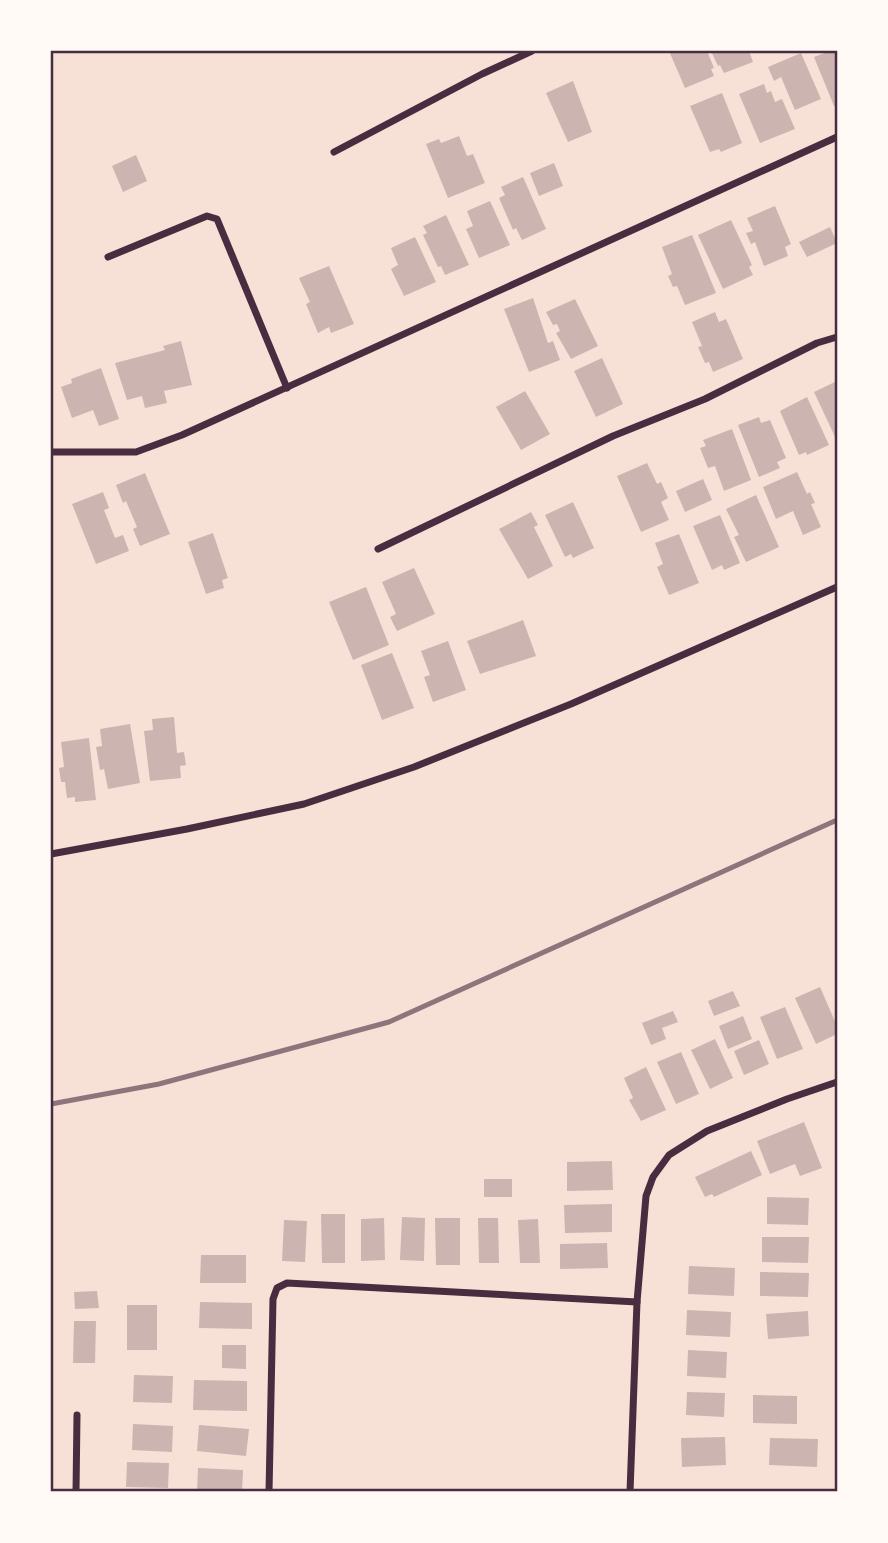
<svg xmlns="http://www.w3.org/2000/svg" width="888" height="1543" viewBox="0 0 888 1543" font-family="'PT Serif',serif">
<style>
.building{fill:#ccb4b1}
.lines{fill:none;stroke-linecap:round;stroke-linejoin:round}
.minor{stroke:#4a2c40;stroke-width:7}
.rail{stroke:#8f747c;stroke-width:5}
.neatline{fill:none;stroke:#4a2c40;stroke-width:2.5}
</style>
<rect width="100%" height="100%" fill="#f7e1d7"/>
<!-- building -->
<g class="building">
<polygon points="669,51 707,51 714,68 711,69 714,76 685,88"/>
<polygon points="711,51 749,51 753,62 724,73 720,65 718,66"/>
<polygon points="830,51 837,51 837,105 834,106 814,57"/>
<polygon points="801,53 821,99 795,110 781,77 774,81 768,67"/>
<polygon points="573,81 592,132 568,142 546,93"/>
<polygon points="764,84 767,93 771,91 775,102 782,99 795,129 760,143 739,94"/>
<polygon points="722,93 742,143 721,152 719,149 710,152 690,106"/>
<polygon points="459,136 467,156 473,154 485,183 448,198 426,144 439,139 441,143"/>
<polygon points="136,155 147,181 123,192 112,166"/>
<polygon points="554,163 563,186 539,196 530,173"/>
<polygon points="523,177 546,229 522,240 516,228 513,230 499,198 505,195 501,187"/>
<polygon points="490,201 510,245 479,258 466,229 473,226 467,211"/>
<polygon points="775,206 791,244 785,247 788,256 764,266 755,242 751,244 746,233 753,231 747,218"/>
<polygon points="446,215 469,265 445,275 441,266 438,267 423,235 427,233 423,226"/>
<polygon points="731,220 752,265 749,267 753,275 723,289 698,235"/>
<polygon points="830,227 837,243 807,257 799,242"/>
<polygon points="692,235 716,293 685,305 677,286 673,287 668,276 672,274 662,247"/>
<polygon points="415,237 436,282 404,296 391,269 398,265 391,248"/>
<polygon points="329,266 354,324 331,333 329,327 318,333 306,304 310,302 299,278"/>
<polygon points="533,298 548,343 553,341 560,360 529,372 504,309"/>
<polygon points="575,299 598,346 571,359 556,333 560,331 557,324 553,325 546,312"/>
<polygon points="715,312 719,322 726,319 743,359 713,372 709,362 705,363 698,347 702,346 692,322"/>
<polygon points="181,341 192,385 164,391 167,403 145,408 142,396 127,400 115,363 165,350 163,346"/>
<polygon points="602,358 623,404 596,417 574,371"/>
<polygon points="101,368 119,419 99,426 93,410 72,418 61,387 72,383 71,379"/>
<polygon points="837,381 837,441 814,392"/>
<polygon points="525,391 550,434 521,450 496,407"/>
<polygon points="807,397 829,445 807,455 806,452 799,455 780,411"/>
<polygon points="759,417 761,423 770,420 786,458 777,462 780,468 759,477 738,425"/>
<polygon points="732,429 751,480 724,491 715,466 708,468 700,448 706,446 703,440"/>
<polygon points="647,463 657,484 661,482 668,498 661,502 669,520 641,532 617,476"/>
<polygon points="797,472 807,494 810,492 815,503 811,504 821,527 803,535 793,511 776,519 763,487"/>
<polygon points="145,473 170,534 140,546 133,529 137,527 126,501 123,503 116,485"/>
<polygon points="703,479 712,500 685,512 676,491"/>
<polygon points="103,492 109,508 104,510 115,538 123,535 129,551 96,564 72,504"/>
<polygon points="756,495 779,547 746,562 734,537 739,535 726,509"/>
<polygon points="573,502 594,548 573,558 571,554 565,557 545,515"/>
<polygon points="531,512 538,525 534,527 553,566 528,579 499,529"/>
<polygon points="720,515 740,563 724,570 722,565 712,570 693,526"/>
<polygon points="213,533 228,578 222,580 224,588 206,594 188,542"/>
<polygon points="679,534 699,583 669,595 657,567 663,564 655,543"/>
<polygon points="414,568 435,614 397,631 390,617 396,614 382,582"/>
<polygon points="366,587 389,645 353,660 329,602"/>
<polygon points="523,620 536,656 480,674 467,641"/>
<polygon points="448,641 466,690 433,702 424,677 430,675 421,651"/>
<polygon points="392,653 414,708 382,720 361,665"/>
<polygon points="174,717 177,753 184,752 186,765 180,766 181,778 150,781 144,731 153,730 152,719"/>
<polygon points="130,724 140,783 108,789 104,769 100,770 96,747 102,746 100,729"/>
<polygon points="89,738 96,800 75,802 75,797 67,798 65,782 61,782 59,768 64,767 61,742"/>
<polygon points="820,987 837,1026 837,1034 816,1044 795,998"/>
<polygon points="733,991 740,1006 714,1016 708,1001"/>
<polygon points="785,1007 803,1049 777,1059 760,1017"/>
<polygon points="673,1011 678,1022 662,1028 666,1039 651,1045 642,1023"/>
<polygon points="743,1016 752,1039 728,1049 719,1026"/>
<polygon points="715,1039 733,1078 710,1089 691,1050"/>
<polygon points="759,1040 769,1064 744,1075 734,1051"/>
<polygon points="681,1052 699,1094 676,1104 657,1062"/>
<polygon points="646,1067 666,1110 641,1121 629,1100 633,1098 624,1078"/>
<polygon points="804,1122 822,1168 800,1176 795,1164 770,1174 757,1141"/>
<polygon points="751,1151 762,1175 714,1197 712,1194 705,1197 695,1177"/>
<polygon points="612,1161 613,1190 567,1191 567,1162"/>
<rect x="484" y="1179" width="28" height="18"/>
<polygon points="767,1197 809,1198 808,1225 767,1224"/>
<polygon points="612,1204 612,1232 565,1233 564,1205"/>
<polygon points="321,1214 345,1214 345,1263 322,1263"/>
<polygon points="402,1217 425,1218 424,1261 400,1260"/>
<polygon points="384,1218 385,1260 361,1261 361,1219"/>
<polygon points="435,1218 460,1218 460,1265 436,1265"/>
<polygon points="478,1218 498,1218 499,1263 479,1263"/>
<polygon points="538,1219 540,1263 520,1263 518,1220"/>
<polygon points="284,1220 307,1221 305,1262 282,1261"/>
<polygon points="762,1237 809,1237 808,1263 762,1262"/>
<polygon points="607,1243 608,1268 560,1269 560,1244"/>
<polygon points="201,1255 246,1255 246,1283 200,1283"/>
<polygon points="689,1266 735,1268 734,1296 688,1294"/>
<polygon points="760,1272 809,1273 808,1297 760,1296"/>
<polygon points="97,1291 99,1308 75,1309 74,1292"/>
<polygon points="200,1302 252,1303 252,1329 199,1328"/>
<rect x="127" y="1305" width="30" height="45"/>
<polygon points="687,1310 731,1312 730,1337 686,1335"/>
<polygon points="808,1311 809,1336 768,1339 766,1314"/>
<polygon points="74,1321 96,1321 95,1363 73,1363"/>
<polygon points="222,1345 246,1345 246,1369 222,1368"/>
<polygon points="688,1350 727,1352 726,1378 687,1376"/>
<polygon points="134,1375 173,1376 172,1403 133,1402"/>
<polygon points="194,1380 247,1381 247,1411 193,1410"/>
<polygon points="687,1392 725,1393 724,1417 686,1415"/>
<polygon points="753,1395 797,1396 797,1424 753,1423"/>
<polygon points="133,1424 173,1426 172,1452 132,1450"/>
<polygon points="199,1425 249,1429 246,1456 197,1451"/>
<polygon points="725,1437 726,1465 682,1467 681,1438"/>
<polygon points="770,1438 818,1439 817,1467 769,1465"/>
<polygon points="127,1462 169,1463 168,1488 126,1487"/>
<polygon points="198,1468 243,1470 242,1492 197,1492"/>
</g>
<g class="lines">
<!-- minor -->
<g class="minor">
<polyline points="334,152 482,74 532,51"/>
<polyline points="108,257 207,216 217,219 287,388"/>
<polyline points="51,452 136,452 182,435 837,137"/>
<polyline points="378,549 613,436 705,399 817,343 837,337"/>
<polyline points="51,854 187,829 304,804 414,767 571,704 837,587"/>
<polyline points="76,1492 77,1415"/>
<polyline points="269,1492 273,1299 277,1288 287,1283 637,1302"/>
<polyline points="630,1492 637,1302 646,1196 653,1177 669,1155 707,1131 787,1099 837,1082"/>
</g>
<!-- rail -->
<polyline class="rail" points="51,1104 159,1084 389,1022 837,820"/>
</g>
<!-- border -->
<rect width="888" height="1543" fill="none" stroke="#fffaf5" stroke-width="105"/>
<rect x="52" y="52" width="784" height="1438" class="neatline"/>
</svg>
